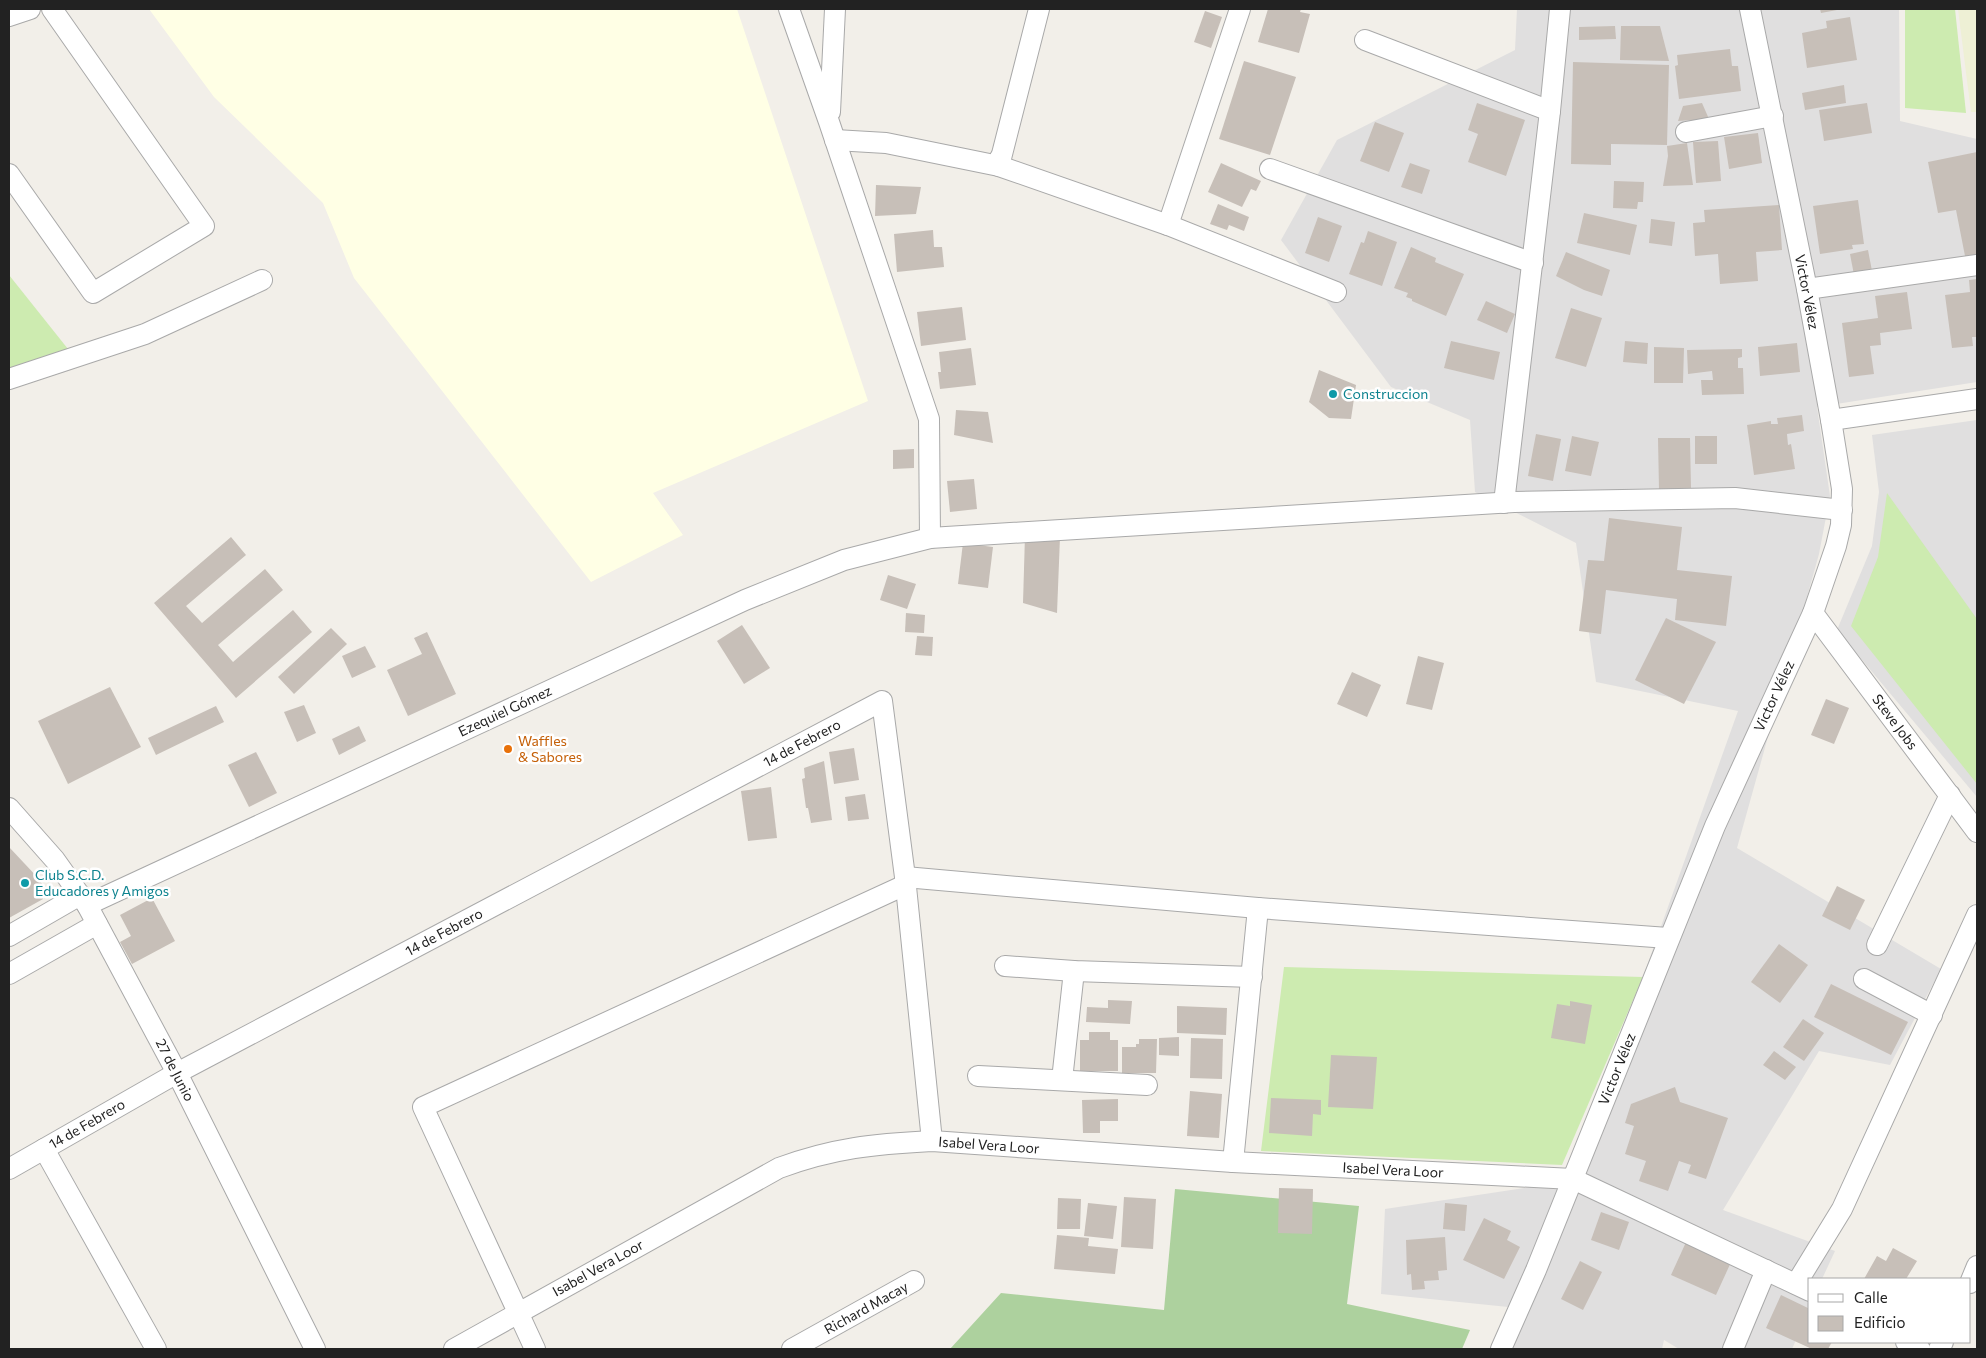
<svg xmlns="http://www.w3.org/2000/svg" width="1986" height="1358" viewBox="0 0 1986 1358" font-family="Commissioner,sans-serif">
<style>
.residential{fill:#e0dfdf}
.education{fill:#ffffe5}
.farmland{fill:#eef0d5}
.grass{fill:#cdebb0}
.forest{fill:#add19e}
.building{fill:#c7bfb8}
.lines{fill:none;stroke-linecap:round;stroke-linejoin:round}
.minor-casing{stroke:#a9a9a9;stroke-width:22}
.minor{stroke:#fff;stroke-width:20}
.culture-dot{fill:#0f9aa8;stroke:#fff;stroke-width:2}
.food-dot{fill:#e8710a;stroke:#fff;stroke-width:2}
.labels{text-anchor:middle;stroke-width:5;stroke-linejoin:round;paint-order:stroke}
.street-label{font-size:14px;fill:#222;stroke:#fff}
.culture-label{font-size:14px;fill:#0d838f;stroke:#fff;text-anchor:start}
.food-label{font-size:14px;fill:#c56008;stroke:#fff;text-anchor:start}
</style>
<rect width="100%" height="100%" fill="#f2efe9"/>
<!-- residential -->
<g class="residential">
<polygon points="1517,9 1899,9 1900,121 1977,139 1977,382 1817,407 1830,496 1819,554 1737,848 1941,969 1890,1065 1819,1051 1723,1210 1835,1251 1822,1279 1810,1279 1810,1308 1792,1349 1679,1349 1664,1340 1662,1349 1494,1349 1518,1308 1381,1294 1385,1209 1570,1181 1738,711 1596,682 1576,543 1475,492 1470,420 1391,387 1281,240 1337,140 1515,50"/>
<polygon points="1977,420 1977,797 1837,630 1872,546 1879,492 1872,435"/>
</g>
<!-- education -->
<polygon class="education" points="149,9 737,9 868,401 653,493 683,535 591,582 354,278 323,203 214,97"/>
<!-- farmland -->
<polygon class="farmland" points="1958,9 1977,9 1977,112 1971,112"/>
<!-- grass -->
<g class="grass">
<polygon points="1905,9 1955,9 1966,113 1905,108"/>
<polygon points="9,275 68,349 9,368"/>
<polygon points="1887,493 1977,619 1977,784 1851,626 1878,557"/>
<polygon points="1284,967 1643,977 1562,1165 1261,1151"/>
</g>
<!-- forest -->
<polygon class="forest" points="1175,1189 1359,1206 1347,1304 1470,1330 1462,1349 950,1349 1001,1293 1164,1310"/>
<!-- building -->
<g class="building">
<polygon points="1268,9 1301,9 1300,12 1310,14 1299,53 1258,42"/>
<polygon points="1820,9 1837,9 1837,10 1821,13"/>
<polygon points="1205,11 1222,17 1211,48 1194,42"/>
<polygon points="1850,17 1857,60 1807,68 1802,33 1827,28 1826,21"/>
<polygon points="1615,26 1616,39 1579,40 1579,27"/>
<polygon points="1621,26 1660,26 1669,61 1620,60"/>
<polygon points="1730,49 1732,66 1738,66 1741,91 1679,99 1675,66 1678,65 1677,55"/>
<polygon points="1244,61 1296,77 1270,155 1219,139"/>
<polygon points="1573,62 1669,65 1667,145 1611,144 1611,165 1571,164"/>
<polygon points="1844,85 1846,103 1805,110 1802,93"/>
<polygon points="1477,103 1525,120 1506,176 1468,162 1478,134 1468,130"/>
<polygon points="1702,103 1709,119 1678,121 1683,106"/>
<polygon points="1867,103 1872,133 1824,141 1819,110"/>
<polygon points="1375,122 1404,133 1389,172 1360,161"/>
<polygon points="1758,133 1762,163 1729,169 1724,137"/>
<polygon points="1718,141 1721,181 1696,183 1693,142"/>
<polygon points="1687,143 1693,185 1663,186 1668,156 1667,146"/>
<polygon points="1977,152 1977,259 1966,261 1956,210 1938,213 1928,162"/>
<polygon points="1221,163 1261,181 1256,191 1251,189 1242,207 1208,192"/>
<polygon points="1410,163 1430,170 1422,194 1401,187"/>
<polygon points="1614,181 1644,182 1643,202 1638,202 1637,209 1613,208"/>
<polygon points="876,185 921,187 916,214 875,216"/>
<polygon points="1858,200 1864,244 1852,245 1853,249 1820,254 1813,206"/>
<polygon points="1218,204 1249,217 1244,231 1229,225 1227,230 1210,224"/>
<polygon points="1779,205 1782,250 1756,252 1758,281 1720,284 1718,254 1695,256 1693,223 1705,222 1704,210"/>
<polygon points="1584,213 1637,225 1630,255 1577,243"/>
<polygon points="1318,217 1342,226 1329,262 1305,253"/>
<polygon points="1651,219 1675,222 1672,246 1649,243"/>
<polygon points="933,230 934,247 942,247 944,267 897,272 894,234"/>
<polygon points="1368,231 1397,242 1382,286 1349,274 1361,242 1364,243"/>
<polygon points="1411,247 1436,258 1435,262 1464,274 1446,316 1412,301 1412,299 1406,297 1408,293 1394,288"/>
<polygon points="1868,250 1872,271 1854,275 1850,254"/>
<polygon points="1566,252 1610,270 1602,296 1584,290 1556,276"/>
<polygon points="1977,279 1977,337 1972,337 1973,346 1952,348 1945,295 1970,292 1969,280"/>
<polygon points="1907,292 1912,329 1880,333 1881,345 1870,346 1874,374 1849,377 1842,323 1878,318 1875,296"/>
<polygon points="1486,301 1515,314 1507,333 1477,320"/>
<polygon points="962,307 966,340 921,346 917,312"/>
<polygon points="1571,308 1602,318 1586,367 1555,358"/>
<polygon points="1451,341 1500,352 1494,380 1444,368"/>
<polygon points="1625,341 1648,343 1647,364 1623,362"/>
<polygon points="1797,343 1800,372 1760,376 1758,347"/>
<polygon points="1654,347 1684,348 1683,383 1654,383"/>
<polygon points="971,348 976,385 940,389 938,372 941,372 939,352"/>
<polygon points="1742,349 1742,357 1738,358 1738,368 1743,368 1744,394 1702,395 1701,380 1713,380 1712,371 1688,374 1687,350"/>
<polygon points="1319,370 1356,385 1351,419 1329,418 1309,402"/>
<polygon points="956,410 988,412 993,443 954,435"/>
<polygon points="1802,415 1804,431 1787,434 1788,445 1791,444 1795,469 1754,475 1747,425 1771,421 1771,424 1778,424 1777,418"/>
<polygon points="1536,434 1561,439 1553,481 1528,476"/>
<polygon points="1572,436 1599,442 1591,476 1565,471"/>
<rect x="1695" y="436" width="22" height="28"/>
<polygon points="1658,438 1690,438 1691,489 1659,490"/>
<polygon points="914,449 914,468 893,469 893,450"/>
<polygon points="974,479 977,509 950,512 947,481"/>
<polygon points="1609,518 1682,527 1677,570 1732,576 1726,626 1675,620 1677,599 1606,590 1601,634 1579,631 1588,560 1604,561"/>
<polygon points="1025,535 1060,537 1057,613 1023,603"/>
<polygon points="231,537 246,555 186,606 202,623 265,569 283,590 218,645 233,662 293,610 312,632 236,698 154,603"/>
<polygon points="963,543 993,547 988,588 958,584"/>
<polygon points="888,575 916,584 907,609 880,600"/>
<polygon points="906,613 925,615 924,633 905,632"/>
<polygon points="1666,618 1716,642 1684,704 1635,680"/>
<polygon points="742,625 770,668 744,684 717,641"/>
<polygon points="331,628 347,644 294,694 278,677"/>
<polygon points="427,632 456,694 408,716 387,670 422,654 414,638"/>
<polygon points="917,636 933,637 932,656 915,655"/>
<polygon points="365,646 376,667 352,678 342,656"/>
<polygon points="1418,656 1444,663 1432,710 1406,704"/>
<polygon points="1352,672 1381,685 1367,717 1337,704"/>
<polygon points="110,687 141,747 68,784 38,721"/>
<polygon points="1826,699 1849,708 1834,744 1811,735"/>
<polygon points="304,705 316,733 297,742 284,712"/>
<polygon points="216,706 224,722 156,755 148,738"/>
<polygon points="359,726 366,741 339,755 332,739"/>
<polygon points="854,748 859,780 834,784 829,752"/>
<polygon points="256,752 277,793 249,807 228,765"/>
<polygon points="824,761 832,820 811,823 808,808 806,808 802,779 805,778 804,768"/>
<polygon points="771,787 777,838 748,841 741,791"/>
<polygon points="865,794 869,819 848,821 845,797"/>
<polygon points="9,847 39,879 44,887 43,899 9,918"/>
<polygon points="1837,886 1865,900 1850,930 1822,916"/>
<polygon points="152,898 175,941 132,964 120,942 131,936 120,915"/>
<polygon points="1779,944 1808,965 1780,1003 1751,982"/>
<polygon points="1831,984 1908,1022 1891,1055 1814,1017"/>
<polygon points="1108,1000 1132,1001 1130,1024 1086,1022 1087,1007 1108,1008"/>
<polygon points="1570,1001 1592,1005 1585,1044 1551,1038 1557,1004 1570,1006"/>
<polygon points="1177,1006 1227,1008 1226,1035 1177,1033"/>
<polygon points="1803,1019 1824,1033 1804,1061 1783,1047"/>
<polygon points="1089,1032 1110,1032 1110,1040 1118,1040 1118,1071 1080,1071 1080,1040 1089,1040"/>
<polygon points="1179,1037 1179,1056 1159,1055 1159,1038"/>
<polygon points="1191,1038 1223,1039 1222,1079 1190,1078"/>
<polygon points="1139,1039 1157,1039 1156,1073 1122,1073 1122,1047 1136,1047 1136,1044 1139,1044"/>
<polygon points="1774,1051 1796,1067 1785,1080 1763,1065"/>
<polygon points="1331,1055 1377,1057 1373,1109 1328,1107"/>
<polygon points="1675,1087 1680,1102 1728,1118 1706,1179 1688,1173 1691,1165 1679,1161 1668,1191 1639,1181 1646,1161 1625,1154 1634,1126 1625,1123 1631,1104"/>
<polygon points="1190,1091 1222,1094 1219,1138 1187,1136"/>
<polygon points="1271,1098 1321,1100 1321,1115 1313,1114 1312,1136 1269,1133"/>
<polygon points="1118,1099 1118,1121 1100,1121 1100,1133 1083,1133 1082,1100"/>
<polygon points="1279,1188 1313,1189 1312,1234 1278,1233"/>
<polygon points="1124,1197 1156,1199 1153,1249 1121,1247"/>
<polygon points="1058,1198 1081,1199 1080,1229 1057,1229"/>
<polygon points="1088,1203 1117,1206 1113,1239 1084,1236"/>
<polygon points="1445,1203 1467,1205 1465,1231 1443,1229"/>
<polygon points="1601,1212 1629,1222 1619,1250 1591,1240"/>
<polygon points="1484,1218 1511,1231 1507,1240 1520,1247 1504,1279 1463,1260"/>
<polygon points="1057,1235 1089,1238 1088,1246 1118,1249 1115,1274 1054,1269"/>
<polygon points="1445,1237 1447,1270 1438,1271 1439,1280 1424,1281 1425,1289 1412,1290 1411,1274 1407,1275 1406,1240"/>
<polygon points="1687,1240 1732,1260 1716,1295 1671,1275"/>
<polygon points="1893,1248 1917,1261 1906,1279 1864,1279 1877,1256 1886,1261"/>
<polygon points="1580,1261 1602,1272 1583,1310 1561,1299"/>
<polygon points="1781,1295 1810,1309 1810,1342 1832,1342 1828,1349 1812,1349 1766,1328"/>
</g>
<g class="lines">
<defs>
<g id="minor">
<polyline points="789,9 829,122 929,419 930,538"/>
<polyline points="9,16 30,9"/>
<polyline points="1365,40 1550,111"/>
<polyline points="830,112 835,9"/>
<polyline points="1686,132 1773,116"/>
<polyline points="835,140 886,143 999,166 1039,9"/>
<polyline points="1000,158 999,166 1168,225 1336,292"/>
<polyline points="1270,169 1533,263"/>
<polyline points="9,174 93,293 204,226 52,9"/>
<polyline points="1168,225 1240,9"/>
<polyline points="1807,289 1977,265"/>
<polyline points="9,379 145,334 262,280"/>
<polyline points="1831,420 1977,399"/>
<polyline points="1504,503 1550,111 1560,9"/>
<polyline points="1813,613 1977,832"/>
<polyline points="9,808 55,860 87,905 177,1073 315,1349"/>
<polyline points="87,905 745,600 844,560 930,538 1514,502 1735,498 1842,510"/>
<polyline points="9,936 80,895"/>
<polyline points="1877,945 1950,795"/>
<polyline points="1005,966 1074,971 1252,977"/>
<polyline points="9,974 97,924"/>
<polyline points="1864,979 1932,1015"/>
<polyline points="978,1076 1147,1085"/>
<polyline points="1062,1080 1074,971"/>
<polyline points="44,1149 156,1349"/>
<polyline points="1233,1162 1258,908"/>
<polyline points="9,1169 177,1073 882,701 905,877 932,1141"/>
<polyline points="1970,1283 1977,1266"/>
<polyline points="1796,1284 1842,1209 1977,915"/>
<polyline points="1906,1342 1920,1349"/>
<path d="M454,1349l325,-181c54,-20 95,-24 153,-27l301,21 340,17 237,112"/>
<polyline points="535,1349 423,1107 905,885 905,877 1258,908 1668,938"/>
<polyline points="792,1349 914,1281"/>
<polyline points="1501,1349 1536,1270 1715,826 1813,613 1836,546 1841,525 1842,489 1831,420 1807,289 1750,9"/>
<polyline points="1733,1349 1766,1270"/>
<polyline points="1939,1349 1943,1342"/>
</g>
</defs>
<!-- minor casing -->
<use href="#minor" class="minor-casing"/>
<!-- minor -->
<use href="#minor" class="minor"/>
</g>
<!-- markers -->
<g class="culture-dot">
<circle cx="1333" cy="394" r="5"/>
<circle cx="25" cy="883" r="5"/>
</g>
<circle class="food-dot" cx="508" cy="749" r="5"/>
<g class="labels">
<!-- street labels -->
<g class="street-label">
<text transform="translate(1807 292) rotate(79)" y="5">Victor Vélez</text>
<text transform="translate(1774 696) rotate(-65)" y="5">Victor Vélez</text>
<text transform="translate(505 711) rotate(-25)" y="5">Ezequiel Gómez</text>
<text transform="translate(1895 722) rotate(53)" y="5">Steve Jobs</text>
<text transform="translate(802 743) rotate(-28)" y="5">14 de Febrero</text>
<text transform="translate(444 932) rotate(-28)" y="5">14 de Febrero</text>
<text transform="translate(1617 1069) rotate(-68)" y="5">Victor Vélez</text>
<text transform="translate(175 1070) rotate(63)" y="5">27 de Junio</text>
<text transform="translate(87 1124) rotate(-30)" y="5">14 de Febrero</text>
<text transform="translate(989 1145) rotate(4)" y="5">Isabel Vera Loor</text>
<text transform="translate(1393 1170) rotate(3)" y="5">Isabel Vera Loor</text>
<text transform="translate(598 1268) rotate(-29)" y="5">Isabel Vera Loor</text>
<text transform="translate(866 1308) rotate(-29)" y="5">Richard Macay</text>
</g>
<!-- culture labels -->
<g class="culture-label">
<text x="1343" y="399">Construccion</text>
<text x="35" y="880">Club S.C.D.<tspan x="35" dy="16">Educadores y Amigos</tspan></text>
</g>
<!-- food labels -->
<g class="food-label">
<text x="518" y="746">Waffles<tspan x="518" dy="16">&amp; Sabores</tspan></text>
</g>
</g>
<!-- border -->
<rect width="1986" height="1358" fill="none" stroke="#222222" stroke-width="20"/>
<!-- legend -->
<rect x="1808" y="1278" width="162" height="65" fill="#ffffff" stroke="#a7a7a7"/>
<rect x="1818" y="1294" width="25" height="8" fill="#ffffff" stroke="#a7a7a7"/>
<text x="1854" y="1303" font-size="15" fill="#222222">Calle</text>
<rect x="1818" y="1316" width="25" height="15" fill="#c7bfb8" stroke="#a7a7a7"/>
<text x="1854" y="1328" font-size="15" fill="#222222">Edificio</text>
</svg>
